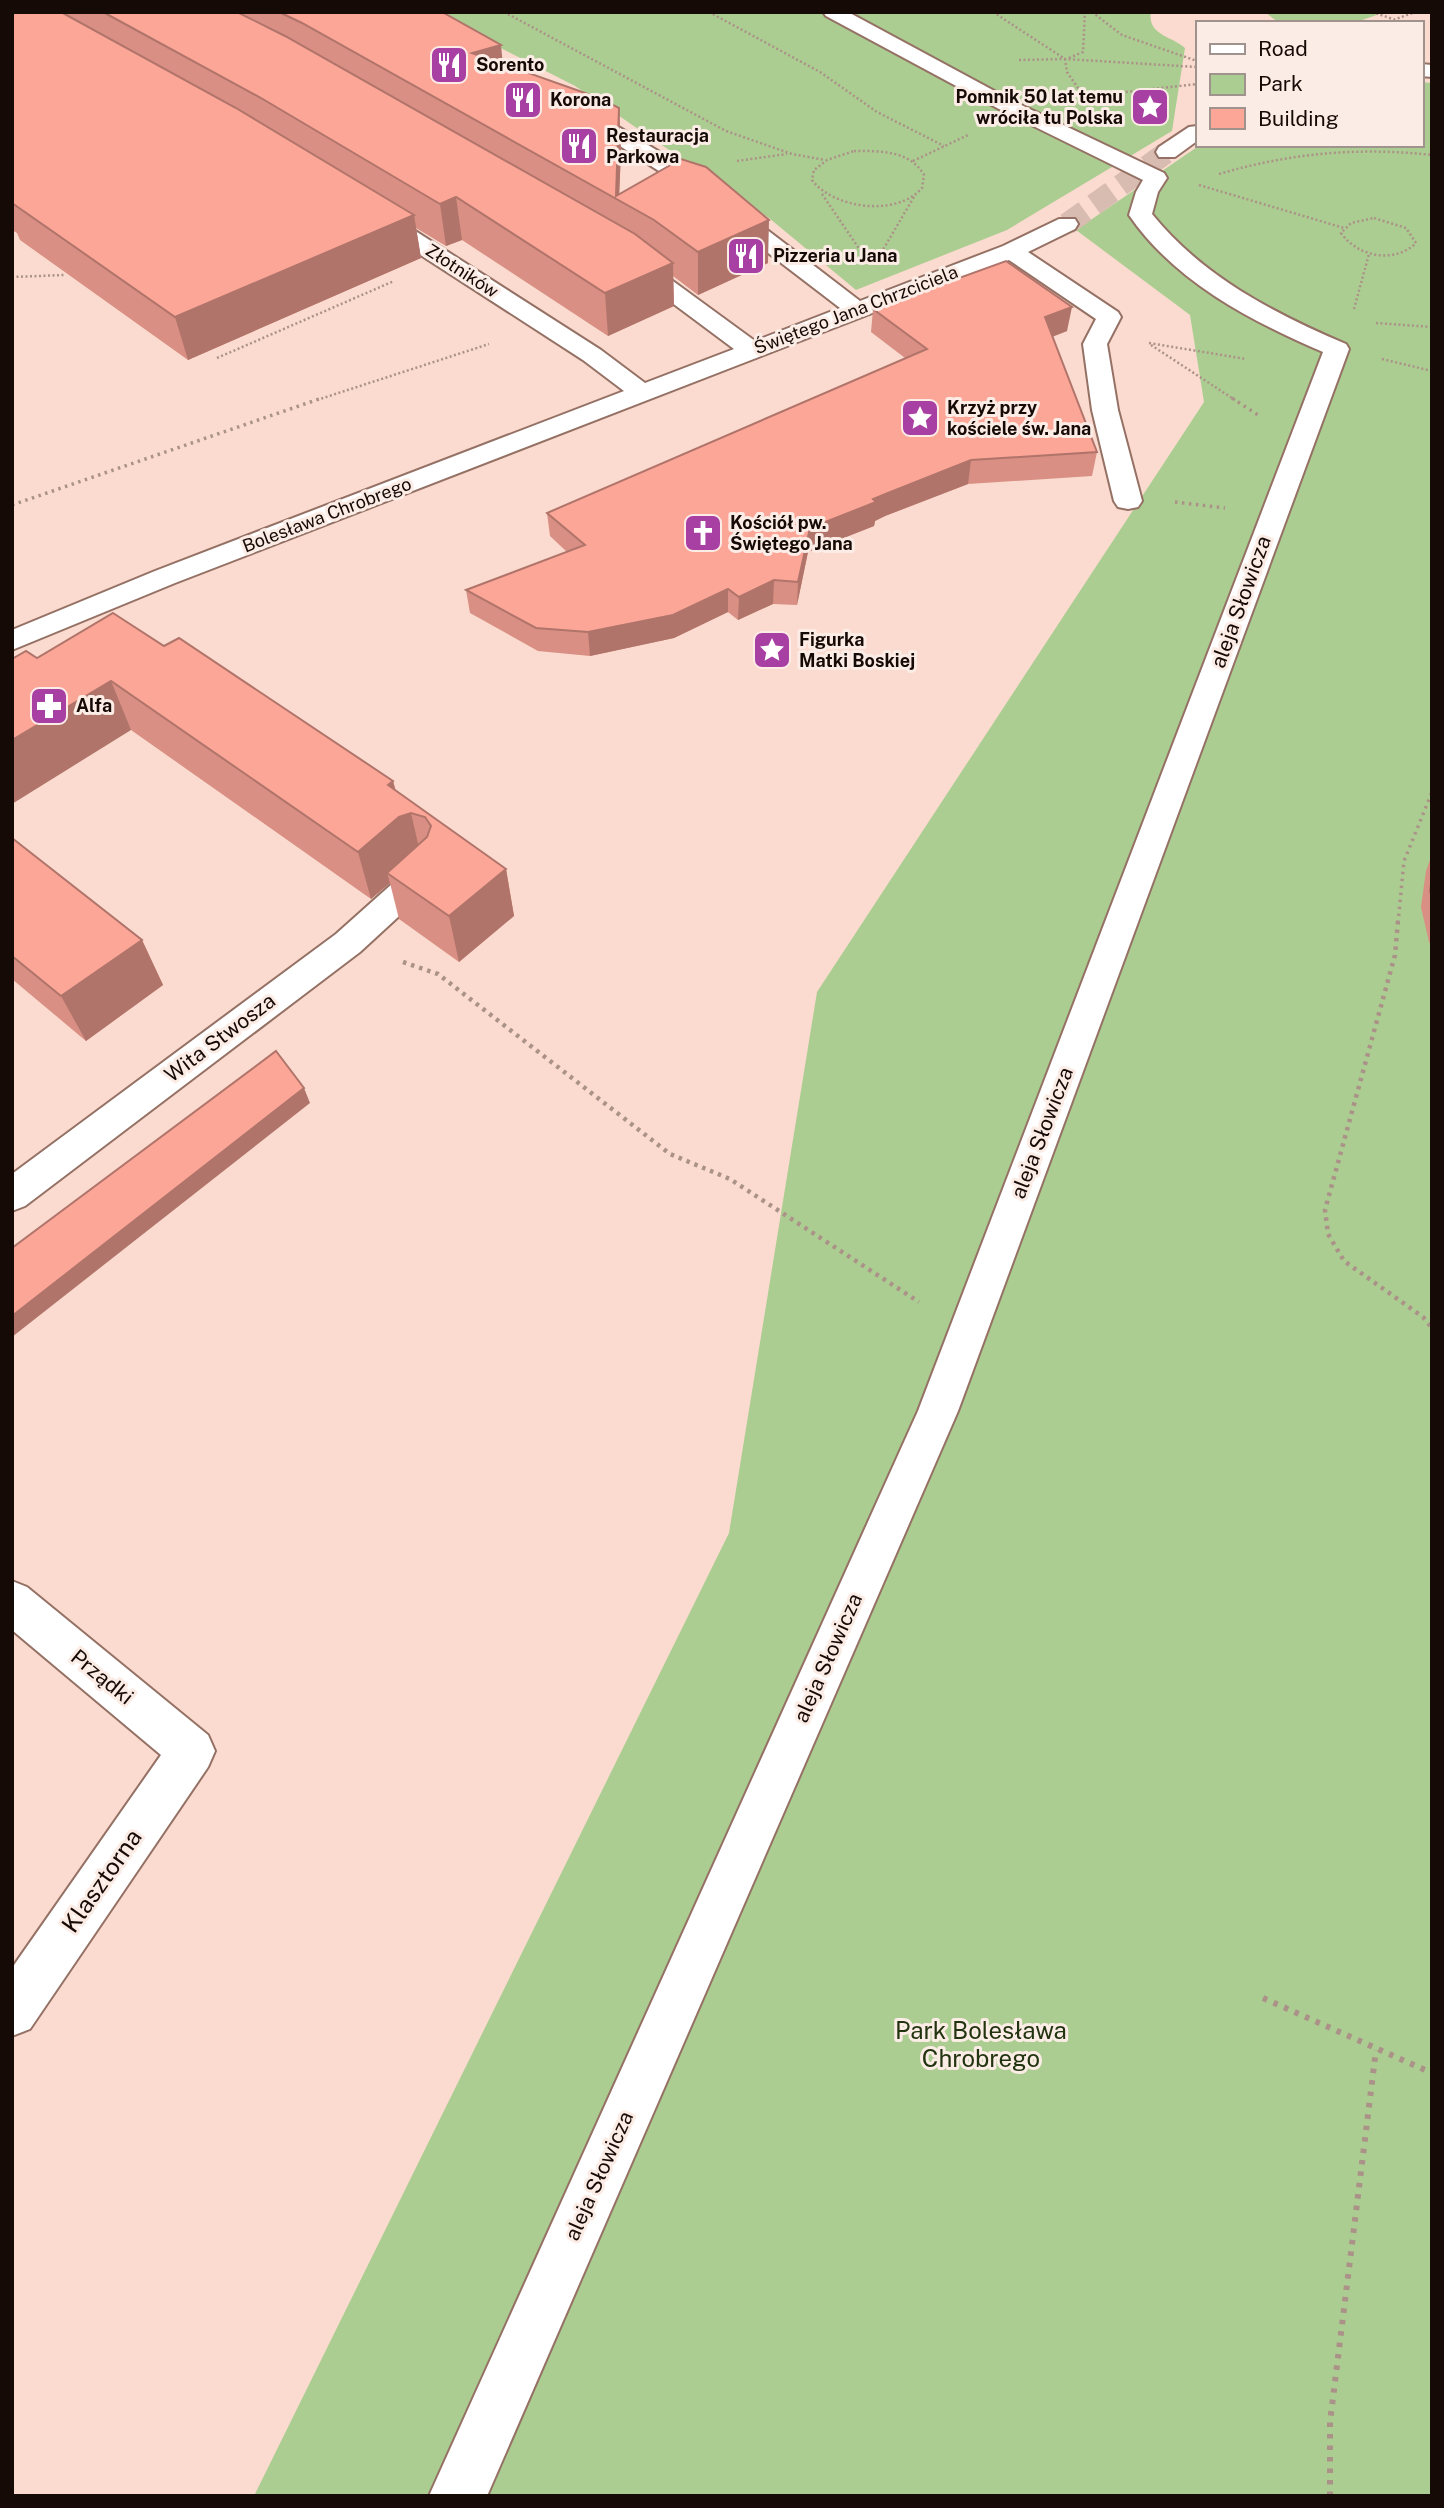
<svg xmlns="http://www.w3.org/2000/svg" width="1444" height="2508" viewBox="0 0 1444 2508" font-family="'Public Sans',sans-serif">
<style>
.green{fill:#accd91}
.lines{fill:none;stroke-linecap:round;stroke-linejoin:round}
.minor-tunnel{stroke:#d9bcb1;stroke-width:22;stroke-dasharray:22 11;stroke-linecap:butt}
.minor-casing{stroke:#947164;stroke-width:4}
.path-far3{stroke:#ab9288;stroke-width:2.5;stroke-dasharray:2 2.5;stroke-linecap:butt}
.path-far2{stroke:#ab9288;stroke-width:3.5;stroke-dasharray:2.5 4.5;stroke-linecap:butt}
.path-far1{stroke:#ab9288;stroke-width:4.5;stroke-dasharray:3.5 5;stroke-linecap:butt}
.path{stroke:#ab9288;stroke-width:6;stroke-dasharray:4.5 7;stroke-linecap:butt}
.minor{fill:#fff;fill-rule:evenodd}
.wall{fill:#d98f83}
.shaded-wall{fill:#b0746a}
.building{fill:#fca698;stroke:#b0746a;stroke-width:2}
.labels{text-anchor:middle;stroke-width:6;stroke-linejoin:round;paint-order:stroke}
.far-poi-label{font-size:18px;font-weight:bold;fill:#160a06;stroke:#fcece6;text-anchor:start}
.far-street-label{font-size:18px;fill:#160a06;stroke:#fcece6}
.street-label{font-size:21px;fill:#160a06;stroke:#fcece6}
.near-street-label{font-size:24px;fill:#160a06;stroke:#fcece6}
.near-park-label{font-size:24px;fill:#21340f;stroke:#fcece6}
</style>
<rect width="100%" height="100%" fill="#fbdbcf"/>
<!-- green -->
<g class="green">
<path d="M430,12h721c-4,23 21,24 34,36l-13,83 -165,99 -151,60 -87,-72 -194,-132z"/>
<polygon points="1265,12 1385,12 1354,23 1279,23"/>
<polygon points="1421,82 1432,83 1432,2496 254,2496 729,1533 817,992 1204,402 1190,315 1076,230 1200,145 1421,145"/>
</g>
<g class="lines">
<!-- minor-tunnel -->
<polyline class="minor-tunnel" points="1067,224 1167,152"/>
<defs>
<g id="minor">
<path d="M823,12h25l165,89 151,72 3,5 -9,14 -6,22c50,62 121,99 194,130l3,5 -391,1062 -471,1085h-58l489,-1085 405,-1059c-72,-31 -148,-70 -194,-137l7,-23 7,-12 -144,-71 -173,-93z"/>
<polygon points="1421,64 1432,65 1432,77 1421,76"/>
<polygon points="574,102 581,104 689,170 860,301 1003,246 1059,219 1075,219 1078,224 1075,229 1028,252 1118,312 1121,317 1107,344 1118,410 1142,501 1138,507 1128,509 1118,507 1114,501 1092,410 1083,344 1096,319 1009,260 175,583 12,650 12,630 155,571 624,391 583,360 365,219 362,214 365,209 381,209 601,350 645,383 734,349 624,267 620,262 624,257 640,257 755,341 840,308 673,180 567,112 563,108 567,104"/>
<polygon points="1197,126 1197,141 1175,157 1159,157 1156,152 1159,147 1189,127"/>
<polygon points="423,863 435,867 439,875 435,883 360,952 25,1206 12,1211 12,1174 336,934 411,867"/>
<polygon points="12,1581 27,1587 208,1735 215,1751 208,1767 30,2029 12,2036 12,1968 161,1755 12,1630"/>
</g>
</defs>
<!-- minor casing -->
<use href="#minor" class="minor-casing"/>
<!-- path-far3 -->
<g class="path-far3">
<polyline points="504,12 726,131 792,154 825,160"/>
<polyline points="709,12 820,72 877,112 944,146"/>
<polyline points="993,12 1065,59 1067,72 1080,91"/>
<polyline points="1092,12 1122,35 1197,61"/>
<polyline points="1372,12 1393,19"/>
<polyline points="1385,23 1415,12"/>
<polyline points="1069,58 1083,52 1085,12"/>
<polyline points="1019,60 1065,59 1197,67"/>
<polyline points="1090,96 1197,84"/>
<path d="M854,151c25,0 56,-1 70,24l-2,13c-25,29 -88,21 -110,-8l2,-10 13,-10z"/>
<polyline points="737,161 787,154"/>
<polyline points="913,161 968,135"/>
<path d="M1219,174c71,-21 140,-27 213,-19"/>
<polyline points="1199,185 1344,228"/>
<polyline points="822,194 860,250"/>
<path d="M1374,218l32,10 10,15c-22,21 -58,14 -75,-10l10,-10z"/>
<polyline points="881,253 914,197"/>
<polyline points="12,277 64,275"/>
<polyline points="1354,309 1369,254"/>
<polyline points="1376,323 1432,327"/>
<polyline points="1149,343 1246,359"/>
<polyline points="1151,345 1235,400"/>
<polyline points="217,358 394,281"/>
<polyline points="1382,359 1432,371"/>
<polyline points="317,400 489,344"/>
</g>
<!-- path-far2 -->
<g class="path-far2">
<polyline points="1232,398 1258,415"/>
<polyline points="1175,502 1225,508"/>
<polyline points="12,505 322,398"/>
<polyline points="1398,923 1404,861 1432,792"/>
</g>
<!-- path-far1 -->
<g class="path-far1">
<polyline points="1398,921 1395,955 1325,1210 1328,1234 1344,1261 1423,1317 1432,1328"/>
<polyline points="403,962 438,974 670,1154 730,1179 919,1302"/>
</g>
<!-- path -->
<g class="path">
<polyline points="1263,1998 1432,2073"/>
<polyline points="1330,2496 1330,2422 1376,2050"/>
</g>
<!-- minor -->
<use href="#minor" class="minor"/>
</g>
<!-- wall -->
<g class="wall">
<polygon points="12,12 442,12 503,64 619,108 621,151 619,194 768,263 698,295 673,276 674,306 608,336 462,240 446,246 416,228 421,258 188,360 20,240 17,233 12,230"/>
<polygon points="873,309 1067,331 1052,337 1097,452 1092,476 968,484 885,516 875,521 874,526 808,552 797,605 773,604 738,620 728,612 674,638 590,656 538,651 470,613 466,590 567,552 550,536 547,513 905,358 871,332"/>
<polygon points="164,646 393,781 396,791 506,869 514,916 459,962 399,919 390,883 371,899 131,730 37,658"/>
<polygon points="12,838 142,940 163,985 86,1041 12,979"/>
<polygon points="1432,854 1432,947 1429,942 1421,907 1426,871"/>
</g>
<!-- shaded-wall -->
<g class="shaded-wall">
<polygon points="501,45 505,86 472,53"/>
<polygon points="619,108 621,151 619,200 616,198"/>
<polygon points="456,197 462,240 446,246 440,204"/>
<polygon points="414,215 421,258 188,360 175,317"/>
<polygon points="769,220 768,263 698,295 698,252"/>
<polygon points="673,263 674,306 608,336 605,293"/>
<polygon points="1072,307 1067,331 1041,341 1045,317"/>
<polygon points="971,460 968,484 885,516 875,521 874,526 808,552 797,605 798,582 810,528 873,499"/>
<polygon points="774,580 773,604 738,620 739,597"/>
<polygon points="728,589 728,612 674,638 590,656 588,632"/>
<polygon points="111,681 131,730 12,804 12,740"/>
<polygon points="393,781 402,816 411,813 422,861 387,873 390,883 371,899 358,852 388,785"/>
<polygon points="506,869 514,916 459,962 449,916"/>
<polygon points="142,940 163,985 86,1041 61,996"/>
<polygon points="304,1088 310,1103 12,1337 12,1316"/>
</g>
<!-- building -->
<g class="building">
<polygon points="12,12 61,12 236,108 414,215 175,317 12,203"/>
<polygon points="103,12 237,12 285,36 635,234 673,263 605,293 456,197 440,204 261,98"/>
<polygon points="279,12 442,12 501,45 472,53 602,99 619,108 616,196 681,159 706,167 769,220 698,252 654,220 302,23"/>
<polygon points="1006,261 1072,307 1045,317 1097,452 971,460 888,493 873,499 876,502 810,528 798,582 774,580 739,597 728,589 673,615 588,632 536,628 466,590 585,545 547,513 927,349 873,309"/>
<polygon points="113,613 164,646 179,638 393,781 388,785 506,869 449,916 387,873 427,837 431,826 425,817 411,813 399,817 358,852 111,681 12,740 12,659 26,651 37,658"/>
<polygon points="12,838 142,940 61,996 12,956"/>
<polygon points="1432,878 1432,898 1430,891"/>
<polygon points="276,1051 304,1088 12,1316 12,1248"/>
</g>
<!-- icons -->
<defs>
<symbol id="restaurant-square" viewBox="-11 -11 22 22"><rect x="-9" y="-9" width="18" height="18" rx="4" fill="#a83fa2" stroke="#fcece6"/><path d="M-5-6h1v4h1v-4h1v4h1v-4h1v5L-1.5 .5V6h-2V.5L-5-1ZM5-6V6H3V1.5H1.5Q1.5-4 5-6Z" fill="#fff"/></symbol>
<symbol id="sight-square" viewBox="-11 -11 22 22"><rect x="-9" y="-9" width="18" height="18" rx="4" fill="#a83fa2" stroke="#fcece6"/><path d="M0-6L1.8-2.2L6-1.7L2.9 1.2L3.7 5.4L0 3.3L-3.7 5.4L-2.9 1.2L-6-1.7L-1.8-2.2Z" fill="#fff"/></symbol>
<symbol id="church-square" viewBox="-11 -11 22 22"><rect x="-9" y="-9" width="18" height="18" rx="4" fill="#a83fa2" stroke="#fcece6"/><path d="M-1.2-6h2.4v3.5h3.3v2.4h-3.3V6h-2.4V-.1h-3.3v-2.4h3.3Z" fill="#fff"/></symbol>
<symbol id="pharmacy-square" viewBox="-11 -11 22 22"><rect x="-9" y="-9" width="18" height="18" rx="4" fill="#a83fa2" stroke="#fcece6"/><path d="M-2-6h4v4h4v4h-4v4h-4v-4h-4v-4h4Z" fill="#fff"/></symbol>
</defs>
<g fill-rule="evenodd">
<use href="#restaurant-square" x="427" y="43" width="44" height="44"/>
<use href="#restaurant-square" x="501" y="78" width="44" height="44"/>
<use href="#sight-square" x="1128" y="85" width="44" height="44"/>
<use href="#restaurant-square" x="557" y="124" width="44" height="44"/>
<use href="#restaurant-square" x="724" y="234" width="44" height="44"/>
<use href="#sight-square" x="898" y="396" width="44" height="44"/>
<use href="#church-square" x="681" y="511" width="44" height="44"/>
<use href="#sight-square" x="750" y="628" width="44" height="44"/>
<use href="#pharmacy-square" x="27" y="684" width="44" height="44"/>
</g>
<g class="labels">
<!-- far-poi labels -->
<g class="far-poi-label">
<text x="476" y="71">Sorento</text>
<text x="1123" y="103" text-anchor="end">Pomnik 50 lat temu<tspan x="1123" dy="21">wróciła tu Polska</tspan></text>
<text x="550" y="106">Korona</text>
<text x="606" y="142">Restauracja<tspan x="606" dy="21">Parkowa</tspan></text>
<text x="773" y="262">Pizzeria u Jana</text>
<text x="947" y="414">Krzyż przy<tspan x="947" dy="21">kościele św. Jana</tspan></text>
<text x="730" y="529">Kościół pw.<tspan x="730" dy="21">Świętego Jana</tspan></text>
<text x="799" y="646">Figurka<tspan x="799" dy="21">Matki Boskiej</tspan></text>
<text x="76" y="712">Alfa</text>
</g>
<!-- far-street labels -->
<g class="far-street-label">
<text transform="translate(462 271) rotate(33)" y="6">Złotników</text>
<text transform="translate(856 310) rotate(-21)" y="6">Świętego Jana Chrzciciela</text>
<text transform="translate(327 515) rotate(-21)" y="6">Bolesława Chrobrego</text>
</g>
<!-- street labels -->
<g class="street-label">
<text transform="translate(1241 602) rotate(-70)" y="7">aleja Słowicza</text>
<text transform="translate(220 1038) rotate(-37)" y="7">Wita Stwosza</text>
<text transform="translate(1042 1133) rotate(-69)" y="7">aleja Słowicza</text>
<text transform="translate(828 1658) rotate(-66)" y="7">aleja Słowicza</text>
<text transform="translate(102 1677) rotate(39)" y="7">Prządki</text>
<text transform="translate(599 2176) rotate(-66)" y="7">aleja Słowicza</text>
</g>
<!-- near-street labels -->
<g class="near-street-label">
<text transform="translate(102 1881) rotate(-55)" y="8">Klasztorna</text>
</g>
<!-- near-park labels -->
<g class="near-park-label">
<text x="981" y="2039">Park Bolesława<tspan x="981" dy="28">Chrobrego</tspan></text>
</g>
</g>
<!-- border -->
<rect width="1444" height="2508" fill="none" stroke="#160a06" stroke-width="28"/>
<!-- legend -->
<rect x="1196" y="21" width="228" height="126" fill="#fcece6" stroke="#a0928c" stroke-width="2"/>
<rect x="1210" y="44" width="35" height="10" fill="#ffffff" stroke="#a0928c" stroke-width="2"/>
<text x="1258" y="56" font-size="21" fill="#160a06">Road</text>
<rect x="1210" y="74" width="35" height="21" fill="#accd91" stroke="#a0928c" stroke-width="2"/>
<text x="1258" y="91" font-size="21" fill="#160a06">Park</text>
<rect x="1210" y="108" width="35" height="21" fill="#fca698" stroke="#a0928c" stroke-width="2"/>
<text x="1258" y="126" font-size="21" fill="#160a06">Building</text>
</svg>
